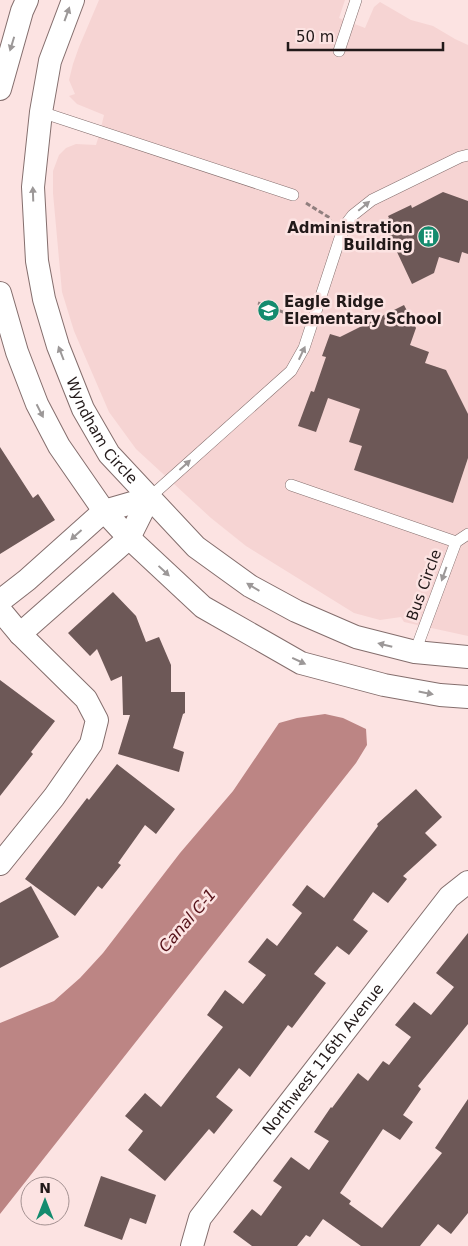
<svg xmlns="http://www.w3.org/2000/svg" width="468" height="1246" viewBox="0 0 468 1246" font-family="'DejaVu Sans',sans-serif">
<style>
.built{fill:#f6d4d3}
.water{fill:#bc8584}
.building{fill:#6d5857}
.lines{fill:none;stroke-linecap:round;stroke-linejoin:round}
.lane-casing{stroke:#846e6d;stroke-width:12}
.street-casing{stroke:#846e6d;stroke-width:24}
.path{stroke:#907f7e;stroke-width:3;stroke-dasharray:5 2.5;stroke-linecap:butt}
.lane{stroke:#fff;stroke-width:11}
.street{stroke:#fff;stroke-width:22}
.oneway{fill:#9c9898}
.labels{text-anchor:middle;stroke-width:5;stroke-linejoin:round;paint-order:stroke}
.poi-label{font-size:15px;font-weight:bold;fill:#221919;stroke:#fce3e2;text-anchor:end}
.street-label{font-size:15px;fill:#221919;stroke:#fce3e2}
.water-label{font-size:16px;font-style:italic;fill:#551118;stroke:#fce3e2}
</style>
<rect width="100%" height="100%" fill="#fce3e2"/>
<!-- built -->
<polygon class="built" points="99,0 345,0 339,18 365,28 374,7 380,2 411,20 433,26 455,39 468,45 468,636 404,622 401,617 380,620 354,613 246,546 211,518 136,449 109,412 74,331 62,292 53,193 53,171 59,155 66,148 76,144 96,145 100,132 104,115 77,104 69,96 75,94 69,80 73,64 79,47"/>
<!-- water -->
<polygon class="water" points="325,714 343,718 366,729 367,745 356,763 0,1214 0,1023 54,1001 80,978 103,953 180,853 233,791 279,723 297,718"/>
<!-- building -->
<g class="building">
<polygon points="443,192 468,201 468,254 462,252 459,263 439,257 434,273 412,284 383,222 389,218 388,216 411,205 412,208"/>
<polygon points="404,305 416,328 410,345 429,352 425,363 446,370 468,414 468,458 453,503 354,470 362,446 349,442 360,409 328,398 316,432 298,426 311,391 314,392 326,357 322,356 330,334 340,337"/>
<polygon points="0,447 33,498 38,494 55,520 0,554"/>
<polygon points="113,592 136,616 146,642 159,637 171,665 171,692 185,692 185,713 183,714 173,748 184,752 179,772 118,754 130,715 123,715 122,676 111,681 97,649 90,656 68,633"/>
<polygon points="0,680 55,721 31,752 33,754 0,796"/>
<polygon points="117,764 175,809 156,834 145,825 118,863 121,865 102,889 98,886 75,916 25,879 87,798 89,800"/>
<polygon points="416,789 442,817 425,833 437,845 403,876 407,879 388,903 373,892 353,920 368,931 349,955 337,946 314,974 326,983 292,1028 288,1025 250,1077 239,1068 216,1097 233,1110 214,1134 209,1129 165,1181 128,1150 143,1131 125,1116 145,1093 161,1107 223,1027 207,1015 225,990 243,1004 266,975 248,962 267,938 277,946 302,913 292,905 307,885 324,898 378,826 377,824"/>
<polygon points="31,886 59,937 0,968 0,903"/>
<polygon points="468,933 468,1024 418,1086 421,1089 403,1115 413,1122 400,1140 383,1129 340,1193 351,1201 349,1204 382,1228 442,1153 435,1148 468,1099 468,1213 451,1234 438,1224 420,1246 361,1246 323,1219 310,1237 306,1235 297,1246 252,1246 233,1232 252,1209 261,1216 282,1187 273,1181 291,1157 309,1170 329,1141 314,1132 331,1107 332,1108 358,1073 368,1081 383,1061 389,1065 411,1037 395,1025 414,1002 431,1015 454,987 436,973"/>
<polygon points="101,1176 156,1195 146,1224 130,1218 122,1240 84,1226"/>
</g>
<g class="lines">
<defs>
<g id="lane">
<polyline points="339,51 356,0"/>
<polyline points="41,112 293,195"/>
<polyline points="291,485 456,542"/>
<polyline points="149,498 291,371 304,348 340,238 346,224 353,215 372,200 460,157 468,155"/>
<polyline points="415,652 456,542 468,534"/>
</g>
<g id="street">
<path id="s1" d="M73,0l-23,61 -9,51 -8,75 4,74 7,38 14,47 25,63 26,45 87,93 54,39 46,25 60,26 59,15 53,5"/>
<polyline points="0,89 22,11 27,0"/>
<polyline points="0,293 17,352 37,404 59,446 104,511 129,538 203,607 301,663 384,685 440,695 468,697"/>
<polyline points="0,601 27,580 104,511 149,498"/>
<polyline points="0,610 20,634 86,699 97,720 91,744 54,797 0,864"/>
<polyline points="20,634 129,538 149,498"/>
<path id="s2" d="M192,1246l8,-28 249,-321 19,-15"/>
</g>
</defs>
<!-- lane casing -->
<use href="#lane" class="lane-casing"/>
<!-- street casing -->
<use href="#street" class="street-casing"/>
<!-- path -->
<g class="path">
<polyline points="306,203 330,218 330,220"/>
<polyline points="258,303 297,317"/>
</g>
<!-- lane -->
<use href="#lane" class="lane"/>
<!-- street -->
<use href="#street" class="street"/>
</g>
<!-- one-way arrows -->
<defs><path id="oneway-solid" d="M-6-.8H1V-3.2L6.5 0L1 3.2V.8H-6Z" transform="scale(1.25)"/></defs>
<g class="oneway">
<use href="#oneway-solid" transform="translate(67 14) rotate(-70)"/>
<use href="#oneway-solid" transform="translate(12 44) rotate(107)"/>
<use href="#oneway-solid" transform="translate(33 194) rotate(-92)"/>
<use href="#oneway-solid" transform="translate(364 206) rotate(-40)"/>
<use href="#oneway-solid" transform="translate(61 353) rotate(-111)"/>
<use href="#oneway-solid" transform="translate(302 353) rotate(-65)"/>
<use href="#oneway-solid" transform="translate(40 411) rotate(63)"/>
<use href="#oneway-solid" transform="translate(185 465) rotate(-42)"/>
<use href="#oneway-solid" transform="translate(76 535) rotate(138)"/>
<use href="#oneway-solid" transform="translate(164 571) rotate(43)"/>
<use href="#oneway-solid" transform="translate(444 574) rotate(110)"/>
<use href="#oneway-solid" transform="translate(253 587) rotate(-149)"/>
<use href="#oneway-solid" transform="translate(385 645) rotate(-166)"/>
<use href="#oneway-solid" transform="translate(299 661) rotate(25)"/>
<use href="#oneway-solid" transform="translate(426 693) rotate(11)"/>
</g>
<!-- icons -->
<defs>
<symbol id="building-disc" viewBox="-11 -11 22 22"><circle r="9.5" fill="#148b6e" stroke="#fce3e2"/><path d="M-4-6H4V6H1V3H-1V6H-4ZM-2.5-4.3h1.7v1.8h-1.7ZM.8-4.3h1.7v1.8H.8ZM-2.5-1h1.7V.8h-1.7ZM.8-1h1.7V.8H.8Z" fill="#fff"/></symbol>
<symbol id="school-disc" viewBox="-11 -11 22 22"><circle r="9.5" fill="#148b6e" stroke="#fce3e2"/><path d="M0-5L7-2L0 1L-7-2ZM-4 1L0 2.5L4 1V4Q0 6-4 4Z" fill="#fff"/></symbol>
</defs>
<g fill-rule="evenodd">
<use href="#building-disc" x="416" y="224" width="25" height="25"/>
<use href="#school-disc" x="256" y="298" width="25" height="25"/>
</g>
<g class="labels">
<!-- poi labels -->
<g class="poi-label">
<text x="413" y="233">Administration<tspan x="413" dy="17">Building</tspan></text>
<text x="284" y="307" text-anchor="start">Eagle Ridge<tspan x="284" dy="17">Elementary School</tspan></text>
</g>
<!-- street labels -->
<g class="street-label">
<text dy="5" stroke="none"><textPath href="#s1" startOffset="450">Wyndham Circle</textPath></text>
<text transform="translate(424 585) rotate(-70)" y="5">Bus Circle</text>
<text dy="5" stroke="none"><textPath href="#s2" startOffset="230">Northwest 116th Avenue</textPath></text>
</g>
<!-- water labels -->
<g class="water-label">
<text transform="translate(187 920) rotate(-49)" y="6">Canal C-1</text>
</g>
</g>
<!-- north arrow -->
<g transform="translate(45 1201)"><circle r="24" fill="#fce3e2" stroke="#a59292"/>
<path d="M0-4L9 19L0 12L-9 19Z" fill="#148b6e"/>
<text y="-8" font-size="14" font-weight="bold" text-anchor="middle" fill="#221919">N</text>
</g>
<!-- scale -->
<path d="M288 42v8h155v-8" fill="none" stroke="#221919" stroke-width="2.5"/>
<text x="296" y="42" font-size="15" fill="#221919" stroke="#fce3e2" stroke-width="4" paint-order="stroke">50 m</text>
</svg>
